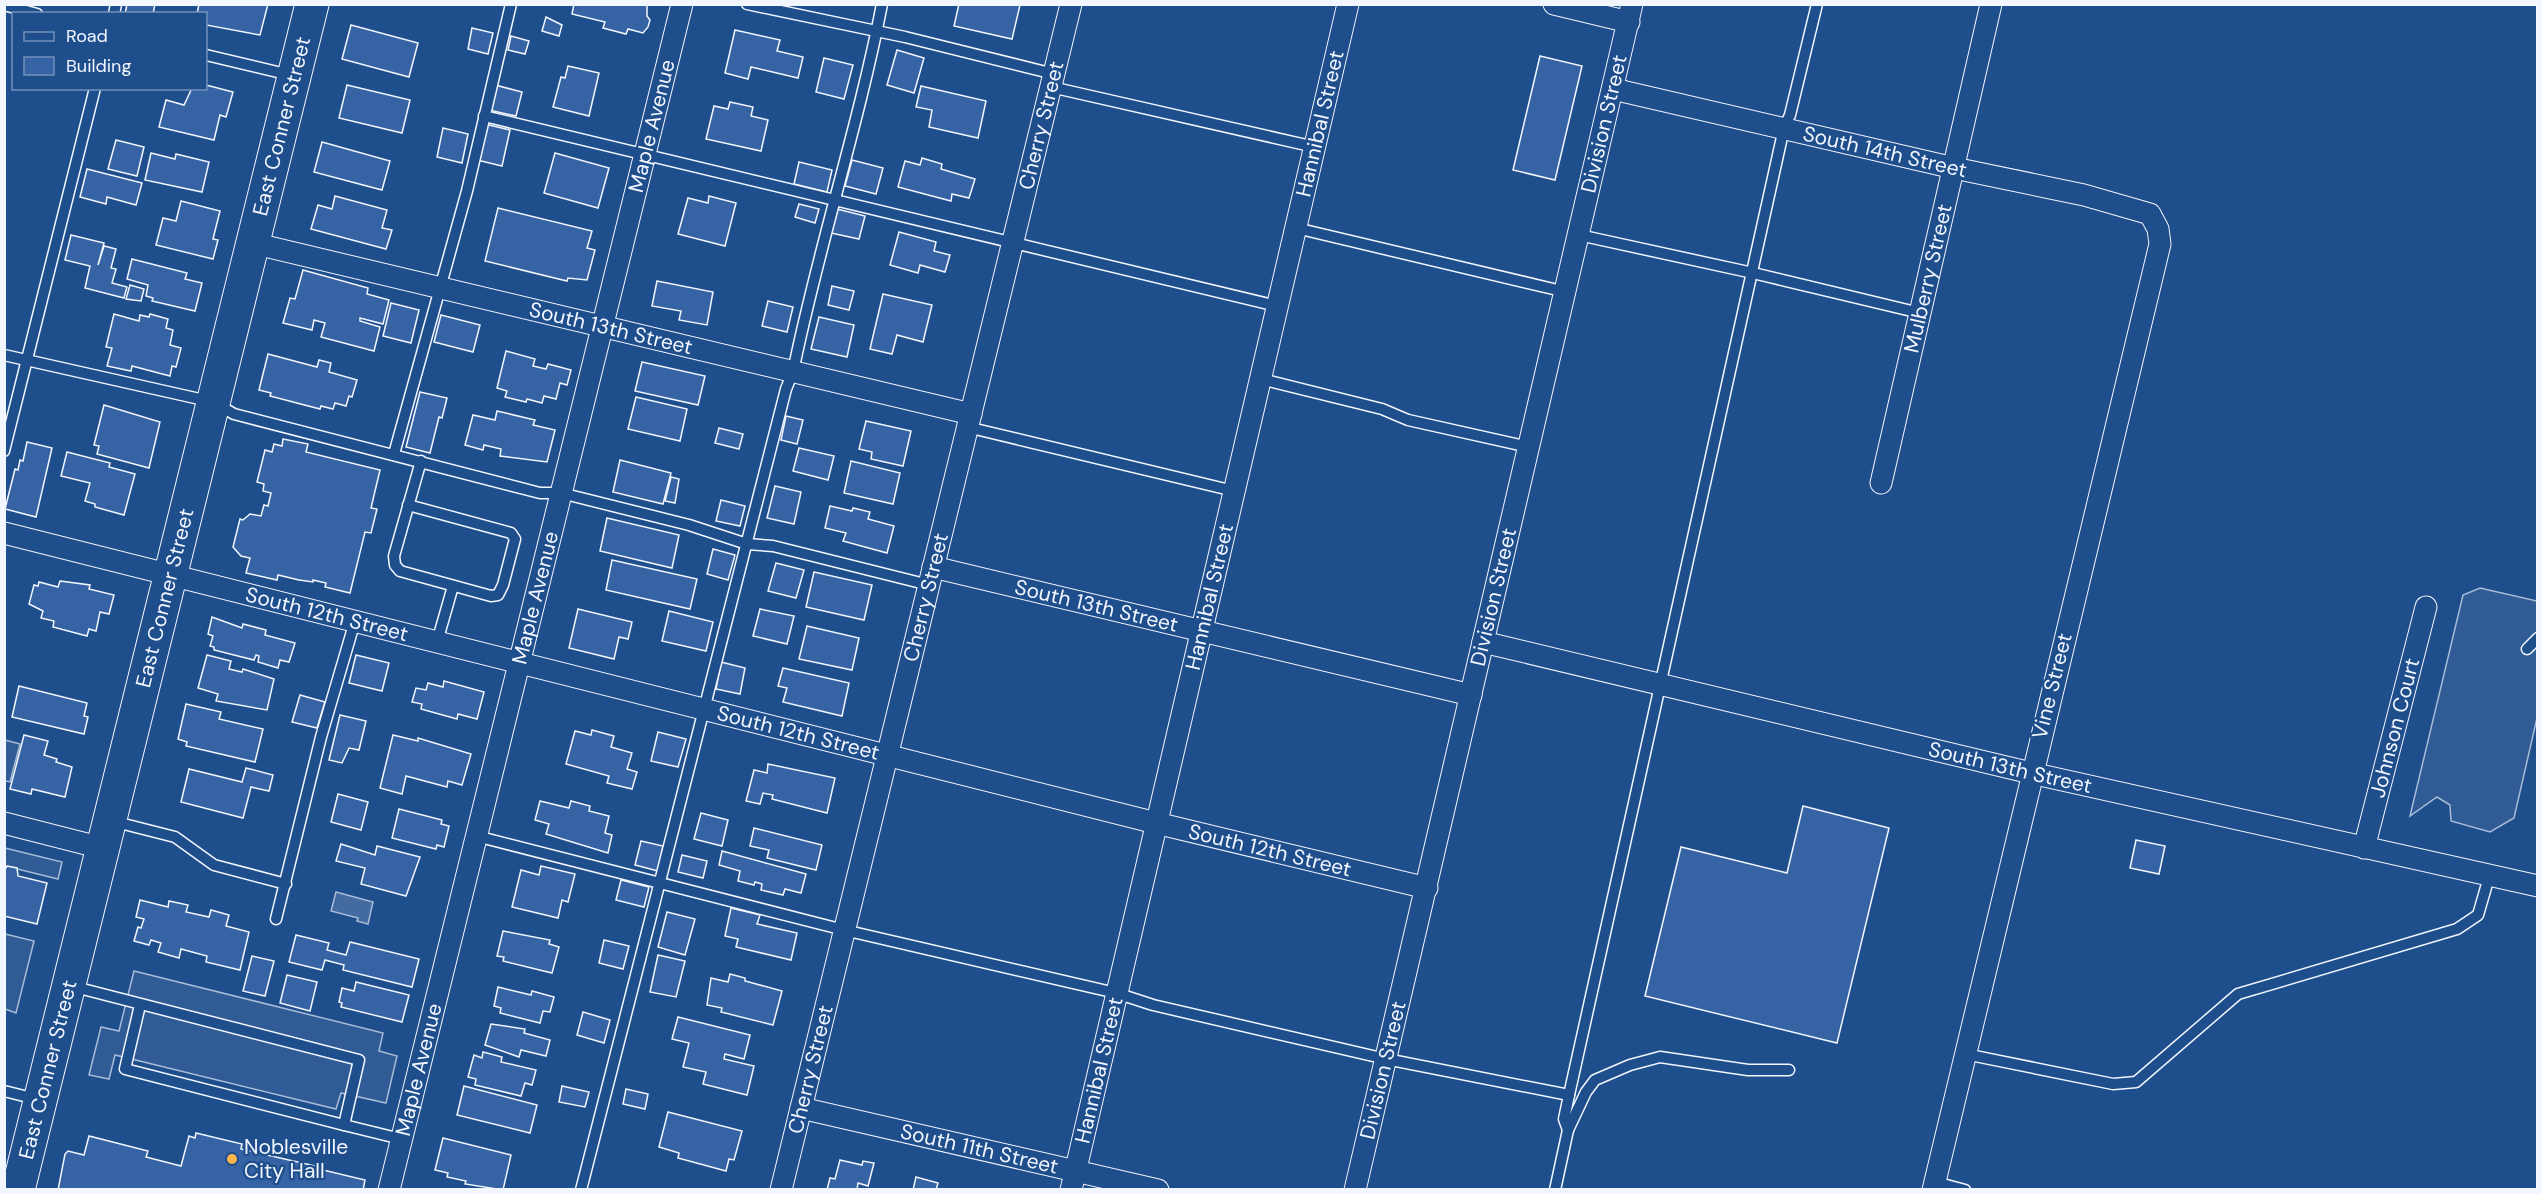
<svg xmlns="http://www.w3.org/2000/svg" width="2542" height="1194" viewBox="0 0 2542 1194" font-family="'DM Sans',sans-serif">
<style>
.built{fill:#305b95;stroke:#a8bbd7;stroke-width:1.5}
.water{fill:#446ba0;stroke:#a8bbd7;stroke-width:1.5}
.building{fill:#3563a3;stroke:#f2f6ff;stroke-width:1.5}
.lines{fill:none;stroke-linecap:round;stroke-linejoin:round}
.service-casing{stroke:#f2f6ff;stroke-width:13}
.minor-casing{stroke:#f2f6ff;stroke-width:23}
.primary-casing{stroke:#f2f6ff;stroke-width:35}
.service{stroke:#1f4e8c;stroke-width:10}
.minor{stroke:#1f4e8c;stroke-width:21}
.primary{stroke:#1f4e8c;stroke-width:33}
.poi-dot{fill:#ffb74d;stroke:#1f4e8c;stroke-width:2}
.labels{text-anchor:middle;stroke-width:4.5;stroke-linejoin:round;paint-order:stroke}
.street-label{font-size:21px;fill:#f2f6ff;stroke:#1f4e8c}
.poi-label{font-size:21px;fill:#f2f6ff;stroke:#1f4e8c;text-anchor:start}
</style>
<rect width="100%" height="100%" fill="#1f4e8c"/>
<!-- built -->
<g class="built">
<polygon points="2480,588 2537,601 2537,718 2514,818 2490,832 2451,821 2450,805 2437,797 2410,816 2463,595"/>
<polygon points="5,740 20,744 10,782 5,781"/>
<polygon points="5,848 62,862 58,879 5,866"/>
<polygon points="5,934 34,941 16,1013 5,1009"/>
<polygon points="134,971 383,1033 379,1051 397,1056 386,1103 341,1093 336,1109 115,1055 109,1079 89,1075 101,1027 119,1031"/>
</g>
<!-- water -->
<polygon class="water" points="336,892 373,902 368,924 357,921 358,918 331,911"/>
<!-- building -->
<g class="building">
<polygon points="127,4 155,4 153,14 125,14"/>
<polygon points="199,4 268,4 260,35 206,25 206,14 197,14"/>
<polygon points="574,4 647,5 647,16 650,20 648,27 643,33 628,29 626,34 603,28 605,22 572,14"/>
<polygon points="959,4 1020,5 1012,39 954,26"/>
<polygon points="546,17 562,25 559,36 542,31"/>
<polygon points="351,25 418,43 409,77 342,59"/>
<polygon points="472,28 493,33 488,54 468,49"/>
<polygon points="735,30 780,40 777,51 803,57 798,78 751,67 748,79 725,73"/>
<polygon points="511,36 529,41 525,54 508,50"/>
<polygon points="897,50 924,58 914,93 887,85"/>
<polygon points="1540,56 1582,66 1555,180 1513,170"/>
<polygon points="824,58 853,65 844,99 816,92"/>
<polygon points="568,66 599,73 589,116 553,107 561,77 565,78"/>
<polygon points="206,85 233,92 226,117 220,115 214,140 159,127 166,100 184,105 192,88 206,88"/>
<polygon points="347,85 410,100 402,133 339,118"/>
<polygon points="495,85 522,92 516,116 489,110"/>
<polygon points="921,86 986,101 978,138 929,127 932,110 916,107"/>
<polygon points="730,102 753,107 751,116 768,120 761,151 706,139 714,106 728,109"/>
<polygon points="485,124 510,130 502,166 477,160"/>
<polygon points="443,128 468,134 462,163 437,157"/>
<polygon points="116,140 144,147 137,176 108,169"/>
<polygon points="322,142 390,161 382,190 314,172"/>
<polygon points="151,153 175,159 176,154 209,162 202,192 145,180"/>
<polygon points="555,153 609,168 598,208 544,193"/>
<polygon points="922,158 942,164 941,169 975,179 969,198 952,194 951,201 898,187 905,161 920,165"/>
<polygon points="852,160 883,168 876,194 845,186"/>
<polygon points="799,162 832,170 827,192 794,184"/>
<polygon points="87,169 142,183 136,205 107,197 106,204 80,197"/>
<polygon points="335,196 387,210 382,228 392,230 386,249 311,229 318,205 332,209"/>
<polygon points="709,196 736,203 725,246 678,234 688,198 708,203"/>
<polygon points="181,201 220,211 213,239 218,240 213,259 156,245 163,218 176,221"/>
<polygon points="799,204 819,209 815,223 795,217"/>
<polygon points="498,208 592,231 587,248 595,250 587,280 568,278 567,281 485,261"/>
<polygon points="837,209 865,216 859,239 831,233"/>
<polygon points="899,232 936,242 934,251 950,255 945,272 920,265 918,273 890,265"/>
<polygon points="71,235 104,243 98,265 104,246 116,249 111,268 116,269 112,283 127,287 124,298 85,288 90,266 65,260"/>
<polygon points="132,259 187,273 185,279 202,283 195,311 152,301 153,298 146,296 148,285 127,279"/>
<polygon points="303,270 368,288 367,294 389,300 383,324 360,318 360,321 380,327 374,351 321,337 325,323 314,320 312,330 283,323 290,298 295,299"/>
<polygon points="657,281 713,292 707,325 679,320 681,311 652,306"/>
<polygon points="130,285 144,289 141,301 126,299"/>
<polygon points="832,286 854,291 849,310 828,305"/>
<polygon points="883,294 932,305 923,342 897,335 892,354 870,349"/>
<polygon points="768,301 793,307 787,332 762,326"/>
<polygon points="391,303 419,310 411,343 383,336"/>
<polygon points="114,314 139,321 140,315 149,317 150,314 168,319 166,328 173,330 170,345 181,348 176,367 172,366 170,376 132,366 131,371 107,366 112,348 106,347"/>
<polygon points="441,315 480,325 473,352 434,342"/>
<polygon points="819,317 854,325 847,357 811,349"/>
<polygon points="506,351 535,359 533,366 546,369 548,364 571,370 567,385 560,383 556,399 544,396 542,403 527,399 526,402 505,397 507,391 497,388"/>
<polygon points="268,354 317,367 319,360 331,363 329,372 357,380 352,397 349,396 346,406 335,403 333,409 321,406 320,409 270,396 271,393 259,390"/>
<polygon points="642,362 705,376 698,405 635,391"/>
<polygon points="420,392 447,398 442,418 439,417 430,453 406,447"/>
<polygon points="636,397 687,409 680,441 628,429"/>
<polygon points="104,405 160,422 149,468 97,454 99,446 94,445"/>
<polygon points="497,411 535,420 533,425 555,430 547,462 500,456 501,449 484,445 483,450 465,445 473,415 495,420"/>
<polygon points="786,416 803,420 797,444 781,440"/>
<polygon points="866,421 911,431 903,466 871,459 872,452 859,449"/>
<polygon points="719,428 743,434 739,449 715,443"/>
<polygon points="283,439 308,444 306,452 380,470 371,508 377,509 371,533 365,532 350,593 325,587 326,583 313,580 313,582 299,580 278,575 277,580 246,573 250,558 241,556 233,547 240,519 243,520 250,514 261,516 264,505 268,506 271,493 263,491 264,484 257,482 265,450 272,452 274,444 282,446"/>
<polygon points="27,442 52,448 36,517 5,509 15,469 18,470 20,460 23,461"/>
<polygon points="799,448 834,456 828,480 793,471"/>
<polygon points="67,452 110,463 109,467 135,474 124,515 95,507 95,504 85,501 90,483 61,476"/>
<polygon points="620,460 671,473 663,504 613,492"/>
<polygon points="851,461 900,473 893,504 844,493"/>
<polygon points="671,477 679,479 675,503 665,501"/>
<polygon points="775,486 801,492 794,524 767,518"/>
<polygon points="721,500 745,506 740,526 716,521"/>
<polygon points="830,506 852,511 853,508 870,512 868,519 894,526 887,553 843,541 846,533 825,528"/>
<polygon points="607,518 679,535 672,568 600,551"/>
<polygon points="713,549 735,555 728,580 707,574"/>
<polygon points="612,560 697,579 690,609 606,590"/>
<polygon points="776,563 804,570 796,598 768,591"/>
<polygon points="814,572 872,585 864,620 806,607"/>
<polygon points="60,581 90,585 89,589 114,595 109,614 100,612 96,631 89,629 87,636 53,627 54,621 41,618 43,611 29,604 34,585 38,586 39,582 58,587"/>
<polygon points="578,609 632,622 628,639 619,637 614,659 569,648"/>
<polygon points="760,609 794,616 787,644 753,636"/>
<polygon points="669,611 713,622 706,651 662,641"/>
<polygon points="212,617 242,628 243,624 266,630 265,635 295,643 289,662 280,660 278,668 258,662 259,656 256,655 254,660 214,650 214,647 210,646 213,636 208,634"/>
<polygon points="807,626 859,638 852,670 799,659"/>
<polygon points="207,655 231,661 229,669 242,672 243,669 274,679 267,710 216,701 218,694 198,688"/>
<polygon points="356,655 389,663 382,691 349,683"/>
<polygon points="721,662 745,668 740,694 716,689"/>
<polygon points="783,668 849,683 842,716 783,702 787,688 778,686"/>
<polygon points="444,681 484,692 477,719 458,714 457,719 421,709 422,704 412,702 416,688 426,690 428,683 443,687"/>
<polygon points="19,686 87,703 84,716 88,717 84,734 12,717"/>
<polygon points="300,695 325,702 317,728 292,722"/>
<polygon points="186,704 221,712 219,719 263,729 255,762 186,746 187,742 178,739"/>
<polygon points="340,715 366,721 359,750 349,748 342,763 329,760"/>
<polygon points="592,730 614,736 611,747 632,753 627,769 637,772 632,789 607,783 609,776 566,764 575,731 591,735"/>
<polygon points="658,732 686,739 678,767 651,761"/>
<polygon points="24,735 48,741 44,755 57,759 56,762 72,767 65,797 32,789 31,794 10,789"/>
<polygon points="393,735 418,741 418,738 471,754 462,785 448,781 447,787 406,776 402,794 380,788"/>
<polygon points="768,764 835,778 827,813 772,799 773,795 763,793 760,804 746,801 754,770 767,773"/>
<polygon points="246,768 273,775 269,791 251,787 243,818 181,802 189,769 242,782"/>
<polygon points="338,794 368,802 361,830 331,822"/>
<polygon points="540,801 569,808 571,801 590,806 589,811 609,816 605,833 612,835 608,853 546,834 549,824 535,820"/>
<polygon points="1803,806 1889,828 1837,1043 1645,996 1681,847 1787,873"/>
<polygon points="399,809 442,820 441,824 449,826 444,847 437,845 436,849 392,838"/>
<polygon points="701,813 728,820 722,846 694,839"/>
<polygon points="754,828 822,845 816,870 767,858 769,850 750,846"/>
<polygon points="2136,840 2165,846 2159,874 2130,868"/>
<polygon points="641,841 663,846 658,871 635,865"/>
<polygon points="341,844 375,855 377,846 420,857 406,896 361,884 365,868 336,861"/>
<polygon points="722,851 806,874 801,893 785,889 783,895 761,890 762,884 755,882 754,885 738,881 740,871 719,865"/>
<polygon points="682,855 707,861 703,878 678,872"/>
<polygon points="7,866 17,868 18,876 47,883 37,924 4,916 4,871"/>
<polygon points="541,866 575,874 568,902 562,900 558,918 512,907 521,870 539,875"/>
<polygon points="621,880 649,887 644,907 616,900"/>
<polygon points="140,900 168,907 169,901 188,905 186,912 209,917 211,910 229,915 226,926 249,932 240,970 206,962 207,956 181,949 179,958 158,952 161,943 151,940 149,945 134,941 138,927 141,928 144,919 136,917"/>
<polygon points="731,908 760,915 757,924 797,933 791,960 736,947 738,939 725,936"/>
<polygon points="667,912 695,919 685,955 658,947"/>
<polygon points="503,931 550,940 549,944 559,947 552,973 503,961 504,957 497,956"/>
<polygon points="296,935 329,943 327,950 346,955 350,942 419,959 412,987 343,970 344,965 325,960 322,970 289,962"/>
<polygon points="604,940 629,946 623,969 599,963"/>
<polygon points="658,955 685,961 676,997 650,992"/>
<polygon points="252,956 274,961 265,996 243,991"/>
<polygon points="730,974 745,978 745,981 782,991 773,1025 721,1012 722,1008 707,1005 711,978 728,982"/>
<polygon points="287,975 317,982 310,1011 280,1003"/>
<polygon points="356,982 409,995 402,1022 341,1007 342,1003 339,1002 342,988 354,991"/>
<polygon points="498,987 531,995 532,991 554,997 550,1012 543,1011 540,1023 500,1013 501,1008 494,1006"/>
<polygon points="583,1012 610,1020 604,1043 577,1035"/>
<polygon points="678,1017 750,1035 744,1059 725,1054 724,1059 754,1066 747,1095 703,1084 706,1072 683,1067 689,1043 672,1039"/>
<polygon points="491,1024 525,1029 524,1033 550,1040 546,1056 521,1050 519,1057 485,1045"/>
<polygon points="483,1052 502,1057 501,1062 536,1070 532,1085 525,1083 521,1096 475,1085 476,1079 468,1077 474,1055 482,1058"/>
<polygon points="464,1086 537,1105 530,1133 457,1115"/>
<polygon points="562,1086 589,1092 585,1107 559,1102"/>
<polygon points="626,1089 648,1094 645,1109 623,1104"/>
<polygon points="668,1112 742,1131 734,1160 729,1159 726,1171 678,1158 679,1153 659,1147"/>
<polygon points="196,1133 242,1144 241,1149 324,1168 323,1170 365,1180 363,1190 58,1190 65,1154 68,1151 84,1155 89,1136 148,1151 146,1157 181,1166 189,1136 195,1138"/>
<polygon points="443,1138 511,1155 503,1190 465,1184 466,1181 447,1177 448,1173 435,1170"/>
<polygon points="840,1160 862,1165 863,1161 874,1163 868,1186 858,1183 857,1190 827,1190 830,1178 835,1179"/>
<polygon points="916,1177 938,1183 936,1190 913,1190"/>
</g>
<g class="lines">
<defs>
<g id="service">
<polyline points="747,4 905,37 1054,74"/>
<polyline points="4,5 37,14"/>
<polyline points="114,14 116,4"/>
<polyline points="206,55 290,75"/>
<polyline points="1051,87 1315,147"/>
<polyline points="484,116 1277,306"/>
<polyline points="1296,228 1566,292"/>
<polyline points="1579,235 1753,273 1920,313"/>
<polyline points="4,355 213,402 234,414 540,493 561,493 689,525 747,544 773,546 929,585"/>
<polyline points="1261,379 1382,409 1408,420 1529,447"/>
<polyline points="967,427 1234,491"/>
<polyline points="4,451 95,88"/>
<polyline points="394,454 467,191 511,4"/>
<polyline points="408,505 511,533 515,539 503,585 498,595 491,596 400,571 395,565 394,556 421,461"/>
<polyline points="437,642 453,586"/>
<polyline points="2527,649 2538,638"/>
<polyline points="112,821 175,837 214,865 286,884"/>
<polyline points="476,836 844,930 1116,993 1153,1005 1386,1059 1569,1095"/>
<polyline points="276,919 321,737 355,621"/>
<polyline points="71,986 359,1060 344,1125 401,1139"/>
<polyline points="140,1005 125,1069 344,1125"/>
<polyline points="1965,1054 2113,1084 2136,1082 2238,994 2457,929 2478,915 2489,877"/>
<polyline points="4,1091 36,1099"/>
<polyline points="1568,1130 1586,1092 1595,1080 1630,1065 1660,1057 1748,1070 1789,1070"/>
<polyline points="1935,1182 1965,1190"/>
<path d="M581,1190l205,-801 7,-17c25,-124 65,-244 89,-368"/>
<polyline points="1555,1190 1568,1130 1564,1119 1569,1095 1784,128 1790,115 1817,4"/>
</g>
<g id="minor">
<polyline points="1554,4 1629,22"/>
<path id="s1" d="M1613,89l341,79 130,27 66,19 8,15 2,15 -227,946"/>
<path id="s2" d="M252,243l719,171"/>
<path id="s3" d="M1881,483l110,-479"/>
<path id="s4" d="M4,533l1152,290 271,65"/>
<path id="s5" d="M933,567l538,128"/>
<path id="s6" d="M1483,642l548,131 507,113"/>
<polyline points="4,823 102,848"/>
<path id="s7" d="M2364,848l62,-241"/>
<path id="s8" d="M801,1108l357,82"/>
<path id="s9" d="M389,1190l293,-1186"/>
<path id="s10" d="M781,1190l290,-1186"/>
<path id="s11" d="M1071,1190l277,-1186"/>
<path id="s12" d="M1355,1190l277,-1186"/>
</g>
<g id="primary">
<path id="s13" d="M18,1190l294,-1186"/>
</g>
</defs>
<!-- service casing -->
<use href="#service" class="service-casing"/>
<!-- minor casing -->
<use href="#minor" class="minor-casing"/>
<!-- primary casing -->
<use href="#primary" class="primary-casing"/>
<!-- service -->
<use href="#service" class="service"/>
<!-- minor -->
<use href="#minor" class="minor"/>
<!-- primary -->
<use href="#primary" class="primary"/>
</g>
<!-- markers -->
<circle class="poi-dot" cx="232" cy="1159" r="6"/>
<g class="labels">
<!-- street labels -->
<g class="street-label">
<text dy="7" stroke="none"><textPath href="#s11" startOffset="1095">Hannibal Street</textPath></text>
<text dy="7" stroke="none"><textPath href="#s12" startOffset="1095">Division Street</textPath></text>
<text dy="7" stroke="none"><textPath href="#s13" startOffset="1096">East Conner Street</textPath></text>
<text dy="7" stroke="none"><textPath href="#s9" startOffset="1096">Maple Avenue</textPath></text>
<text dy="7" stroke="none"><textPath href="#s10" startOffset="1096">Cherry Street</textPath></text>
<text dy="7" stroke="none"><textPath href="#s1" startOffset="279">South 14th Street</textPath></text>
<text dy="7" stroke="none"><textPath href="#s3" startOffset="210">Mulberry Street</textPath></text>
<text dy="7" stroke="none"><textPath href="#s2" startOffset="369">South 13th Street</textPath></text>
<text dy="7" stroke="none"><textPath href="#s13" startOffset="610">East Conner Street</textPath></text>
<text dy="7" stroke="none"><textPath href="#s9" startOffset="610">Maple Avenue</textPath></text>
<text dy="7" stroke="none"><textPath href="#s10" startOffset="610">Cherry Street</textPath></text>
<text dy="7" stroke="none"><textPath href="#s11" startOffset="609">Hannibal Street</textPath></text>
<text dy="7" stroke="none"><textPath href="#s12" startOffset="609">Division Street</textPath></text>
<text dy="7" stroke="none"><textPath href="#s5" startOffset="168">South 13th Street</textPath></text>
<text dy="7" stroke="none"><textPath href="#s4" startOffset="333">South 12th Street</textPath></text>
<text transform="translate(2052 686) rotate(-76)" y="7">Vine Street</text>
<text dy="7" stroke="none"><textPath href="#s7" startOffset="124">Johnson Court</textPath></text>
<text dy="7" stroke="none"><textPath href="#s4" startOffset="819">South 12th Street</textPath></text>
<text dy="7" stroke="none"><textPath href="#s6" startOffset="542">South 13th Street</textPath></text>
<text dy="7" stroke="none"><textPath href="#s4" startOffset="1305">South 12th Street</textPath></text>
<text dy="7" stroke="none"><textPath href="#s13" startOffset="124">East Conner Street</textPath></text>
<text dy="7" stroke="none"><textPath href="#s9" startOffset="124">Maple Avenue</textPath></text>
<text dy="7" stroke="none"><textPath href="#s10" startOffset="124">Cherry Street</textPath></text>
<text dy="7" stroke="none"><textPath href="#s11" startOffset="123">Hannibal Street</textPath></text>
<text dy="7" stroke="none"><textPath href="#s12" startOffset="123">Division Street</textPath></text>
<text dy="7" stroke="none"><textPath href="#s8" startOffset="183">South 11th Street</textPath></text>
</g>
<!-- poi labels -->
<g class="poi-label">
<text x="244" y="1154">Noblesville<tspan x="244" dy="24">City Hall</tspan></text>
</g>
</g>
<!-- border -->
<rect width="2542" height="1194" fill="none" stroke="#f2f6ff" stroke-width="12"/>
<!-- legend -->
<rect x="12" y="12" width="195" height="78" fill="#1f4e8c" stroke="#7391ba" stroke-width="1.5"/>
<rect x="24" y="32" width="30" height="9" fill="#1f4e8c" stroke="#7391ba" stroke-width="1.5"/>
<text x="66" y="42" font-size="18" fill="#f2f6ff">Road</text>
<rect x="24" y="57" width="30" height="18" fill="#3563a3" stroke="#7391ba" stroke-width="1.5"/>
<text x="66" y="72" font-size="18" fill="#f2f6ff">Building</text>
</svg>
